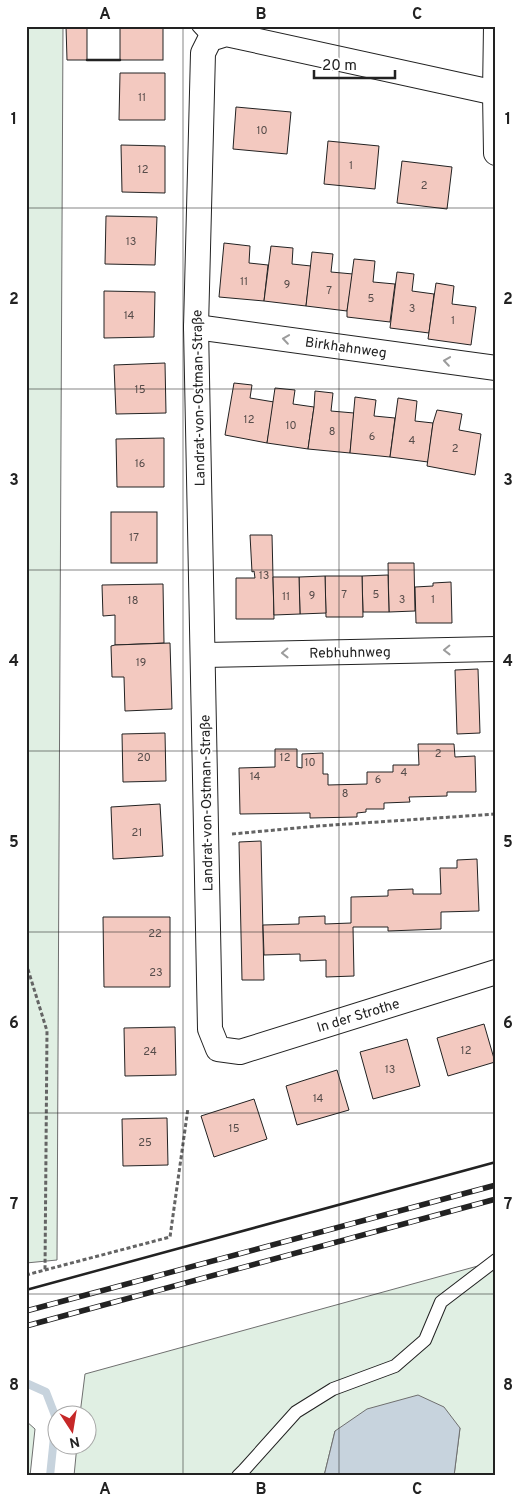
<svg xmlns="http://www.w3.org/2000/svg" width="522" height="1502" viewBox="0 0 522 1502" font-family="Overpass,sans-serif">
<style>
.green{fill:#e0efe3;stroke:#6f6f6f}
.water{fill:#c7d3dd;stroke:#6f6f6f}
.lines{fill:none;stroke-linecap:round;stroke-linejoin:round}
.stream{stroke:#c7d3dd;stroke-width:8}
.building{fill:#f3c9c0;stroke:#222}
.lane-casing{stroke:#222;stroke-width:14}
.street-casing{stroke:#222;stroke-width:26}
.path{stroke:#646464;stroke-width:3;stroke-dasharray:4 2.5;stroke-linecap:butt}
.lane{stroke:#fff;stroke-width:12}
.street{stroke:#fff;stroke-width:24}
.rail-casing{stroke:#222;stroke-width:5.5}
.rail{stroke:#fff;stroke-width:4;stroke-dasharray:11;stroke-linecap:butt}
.wall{stroke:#222;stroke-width:2.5}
.oneway{stroke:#9c9c9c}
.grid{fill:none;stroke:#222;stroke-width:1;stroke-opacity:0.55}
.labels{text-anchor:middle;stroke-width:4;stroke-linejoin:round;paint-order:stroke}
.number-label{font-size:11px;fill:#564c4a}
.street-label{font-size:14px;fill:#222;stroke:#fff}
.neatline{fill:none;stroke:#222;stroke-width:2}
.grid-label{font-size:16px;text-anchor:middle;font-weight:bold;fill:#222}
</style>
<rect width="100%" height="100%" fill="#fff"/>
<!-- green -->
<g class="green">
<polygon points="26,26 63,26 57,1260 26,1263"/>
<polygon points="496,1261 496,1476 454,1476 460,1428 335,1431 324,1476 74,1476 77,1445 88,1444 88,1414 80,1414 85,1374"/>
<polygon points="26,1421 35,1429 30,1476 26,1476"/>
</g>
<!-- water -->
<polygon class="water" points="418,1395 444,1407 460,1428 454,1476 324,1476 335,1431 367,1409"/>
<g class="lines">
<!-- stream -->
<polyline class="stream" points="26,1383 46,1392 56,1418 50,1476"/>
</g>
<!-- building -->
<g class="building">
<polygon points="66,26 87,26 87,60 67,60"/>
<rect x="120" y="26" width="43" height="34"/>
<polygon points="120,73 165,73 165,120 119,120"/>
<polygon points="236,107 291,112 287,154 233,149"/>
<polygon points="328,141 379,146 375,189 324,184"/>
<polygon points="121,145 165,146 165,193 122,192"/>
<polygon points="402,161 452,167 447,209 397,203"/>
<polygon points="106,216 157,217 155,265 105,264"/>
<polygon points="224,243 250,246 249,263 268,265 264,301 219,297"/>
<polygon points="271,246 293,248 292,264 311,266 306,306 264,301"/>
<polygon points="312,252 333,254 331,272 353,274 347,311 306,306"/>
<polygon points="354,259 375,261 373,282 395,284 390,322 347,317 347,311"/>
<polygon points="397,272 414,274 412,291 434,294 429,333 390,328"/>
<polygon points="436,283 454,286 452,304 476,307 471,345 428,339"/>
<polygon points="104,291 155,292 154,337 104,338"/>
<polygon points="165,363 166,413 116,414 114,365"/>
<polygon points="234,383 252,385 250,398 274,402 267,443 225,435"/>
<polygon points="275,388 295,390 293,404 314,407 308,449 267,443"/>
<polygon points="315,391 333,393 331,411 354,413 350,453 308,449 314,407"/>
<polygon points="355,397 376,400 374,416 395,418 390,457 350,453"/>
<polygon points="398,398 417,401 415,421 433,423 428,462 390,457"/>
<polygon points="437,410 462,414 459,430 481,434 475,475 427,466 433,423"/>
<polygon points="164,438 164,487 117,487 116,439"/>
<rect x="111" y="512" width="46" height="51"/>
<polygon points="250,535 272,535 274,619 236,619 236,578 255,578 254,571 252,572"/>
<polygon points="388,563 414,563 415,611 389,612"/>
<polygon points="388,575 389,612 363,612 362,576"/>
<polygon points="325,576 362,576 363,617 326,617"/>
<polygon points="325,576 326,613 300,614 299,577"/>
<polygon points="273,577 299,577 300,614 274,615"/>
<polygon points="451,582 452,623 416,623 415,587 433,586 433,583"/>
<polygon points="163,584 164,643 115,645 115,615 103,616 102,585"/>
<polygon points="170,643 172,709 125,711 124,677 112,677 111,646 115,645"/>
<polygon points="478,669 480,733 457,734 455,670"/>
<polygon points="165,733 166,781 123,782 122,734"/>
<polygon points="418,744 454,744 455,757 475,756 476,792 447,792 447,796 409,797 410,802 384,803 384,809 366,809 366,812 357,813 357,817 310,818 310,813 240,814 239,768 275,767 275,749 297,749 297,767 302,768 302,754 323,753 323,774 328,774 328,785 367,784 367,772 393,772 393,765 419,765"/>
<polygon points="160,804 163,856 113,859 111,807"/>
<polygon points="261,841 264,980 242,980 239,842"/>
<polygon points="477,859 479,911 441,912 441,929 388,931 388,927 353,927 354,976 326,977 326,960 300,961 300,954 264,955 263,925 299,924 299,917 325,916 325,924 351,923 351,897 388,896 388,890 413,889 413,894 441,894 440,868 457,868 457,860"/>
<polygon points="103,917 170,917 170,987 104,987"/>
<polygon points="484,1024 495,1062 448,1076 437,1038"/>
<polygon points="175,1027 176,1075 125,1076 124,1028"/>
<polygon points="407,1039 420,1086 373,1099 360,1052"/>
<polygon points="337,1070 349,1110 297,1125 286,1086"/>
<polygon points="254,1099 267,1139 214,1157 201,1116"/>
<polygon points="167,1118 168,1165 123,1166 122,1119"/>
</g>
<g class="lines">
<defs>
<g id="lane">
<polyline points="198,26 210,39"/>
<polyline points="238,1476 244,1470 296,1412 333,1389 395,1366 425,1340 441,1302 496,1260"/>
</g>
<g id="street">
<polyline points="496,26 495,93 496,153"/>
<polyline points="496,93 226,34 210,39 203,53 196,327 210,1029 218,1049 240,1052 496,972"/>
<polyline points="196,327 496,368"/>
<polyline points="204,655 496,649"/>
</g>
</defs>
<!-- lane casing -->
<use href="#lane" class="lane-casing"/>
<!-- street casing -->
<use href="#street" class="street-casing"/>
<!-- path -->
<g class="path">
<polyline points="232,834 318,826 496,814"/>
<polyline points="26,963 47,1031 45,1270"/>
<polyline points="26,1275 170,1237 188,1108"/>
</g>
<!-- lane -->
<use href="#lane" class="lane"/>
<!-- street -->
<use href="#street" class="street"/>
<defs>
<g id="rail">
<polyline points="26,1311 496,1185"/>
<polyline points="26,1326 496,1199"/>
</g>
</defs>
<!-- rail casing -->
<use href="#rail" class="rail-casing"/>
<!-- rail -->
<use href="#rail" class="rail"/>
<!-- wall -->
<g class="wall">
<polyline points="87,60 120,60"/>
<polyline points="26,1290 496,1162"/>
</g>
</g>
<!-- one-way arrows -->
<defs><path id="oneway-chevron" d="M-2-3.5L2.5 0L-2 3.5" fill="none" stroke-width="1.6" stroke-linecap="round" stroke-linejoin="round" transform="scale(1.25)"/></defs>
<g class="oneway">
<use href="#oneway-chevron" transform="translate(286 339) rotate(-172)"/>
<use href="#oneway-chevron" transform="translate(447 361) rotate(-172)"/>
<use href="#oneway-chevron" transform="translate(447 650) rotate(179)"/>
<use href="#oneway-chevron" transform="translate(285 653) rotate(179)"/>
</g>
<!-- grid -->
<path class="grid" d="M183,26v1450M339,26v1450M26,208h470M26,389h470M26,570h470M26,751h470M26,932h470M26,1113h470M26,1294h470"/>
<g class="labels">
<!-- number labels -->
<g class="number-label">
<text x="142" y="101">11</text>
<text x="262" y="134">10</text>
<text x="351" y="169">1</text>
<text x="143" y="173">12</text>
<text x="424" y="189">2</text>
<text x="131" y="245">13</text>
<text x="244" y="285">11</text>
<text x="287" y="288">9</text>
<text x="329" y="294">7</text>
<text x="371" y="302">5</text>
<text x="412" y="312">3</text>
<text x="129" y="319">14</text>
<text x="453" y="324">1</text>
<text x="140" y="393">15</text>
<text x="249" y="423">12</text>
<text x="291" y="429">10</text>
<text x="332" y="435">8</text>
<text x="372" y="440">6</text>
<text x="412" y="444">4</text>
<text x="455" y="452">2</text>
<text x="140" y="467">16</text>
<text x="134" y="541">17</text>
<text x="264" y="579">13</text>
<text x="344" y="598">7</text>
<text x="376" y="598">5</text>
<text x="312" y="599">9</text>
<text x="286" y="600">11</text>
<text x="402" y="603">3</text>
<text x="433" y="603">1</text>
<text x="133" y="604">18</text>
<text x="141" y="666">19</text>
<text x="438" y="757">2</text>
<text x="144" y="761">20</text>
<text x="285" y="761">12</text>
<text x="310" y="766">10</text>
<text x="404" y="776">4</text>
<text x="255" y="780">14</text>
<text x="378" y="783">6</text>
<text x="345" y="797">8</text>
<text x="137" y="836">21</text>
<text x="155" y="937">22</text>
<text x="156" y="976">23</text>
<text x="466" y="1054">12</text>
<text x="150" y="1055">24</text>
<text x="390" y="1073">13</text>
<text x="318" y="1102">14</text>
<text x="234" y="1132">15</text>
<text x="145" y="1146">25</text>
</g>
<!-- street labels -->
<g class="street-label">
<text transform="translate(346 347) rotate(8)" y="5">Birkhahnweg</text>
<text transform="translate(198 398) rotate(-91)" y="5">Landrat-von-Ostman-Straße</text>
<text transform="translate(350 652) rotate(-1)" y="5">Rebhuhnweg</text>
<text transform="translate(206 803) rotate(-91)" y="5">Landrat-von-Ostman-Straße</text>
<text transform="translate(358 1015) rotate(-17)" y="5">In der Strothe</text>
</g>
</g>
<!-- border -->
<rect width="522" height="1502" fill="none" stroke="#ffffff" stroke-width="55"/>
<!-- north arrow -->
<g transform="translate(72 1430) rotate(168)"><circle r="24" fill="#ffffff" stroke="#a7a7a7"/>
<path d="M0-4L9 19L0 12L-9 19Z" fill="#c62828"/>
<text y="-8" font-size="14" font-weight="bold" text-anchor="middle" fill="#222222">N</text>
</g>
<!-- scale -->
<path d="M314 70v8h81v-8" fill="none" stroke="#222222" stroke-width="2.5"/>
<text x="322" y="70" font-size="15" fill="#222222" stroke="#ffffff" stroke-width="4" paint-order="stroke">20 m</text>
<rect x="28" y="28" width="466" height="1446" class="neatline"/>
<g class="grid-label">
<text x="105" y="19">A</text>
<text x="261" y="19">B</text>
<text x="417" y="19">C</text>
<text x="14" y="124">1</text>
<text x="508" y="124">1</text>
<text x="14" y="304">2</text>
<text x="508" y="304">2</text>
<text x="14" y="485">3</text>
<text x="508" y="485">3</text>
<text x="14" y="666">4</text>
<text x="508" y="666">4</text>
<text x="14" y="847">5</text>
<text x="508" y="847">5</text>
<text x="14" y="1028">6</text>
<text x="508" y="1028">6</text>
<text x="14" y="1209">7</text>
<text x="508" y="1209">7</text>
<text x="14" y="1390">8</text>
<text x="508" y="1390">8</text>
<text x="105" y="1494">A</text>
<text x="261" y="1494">B</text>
<text x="417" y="1494">C</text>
</g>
</svg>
